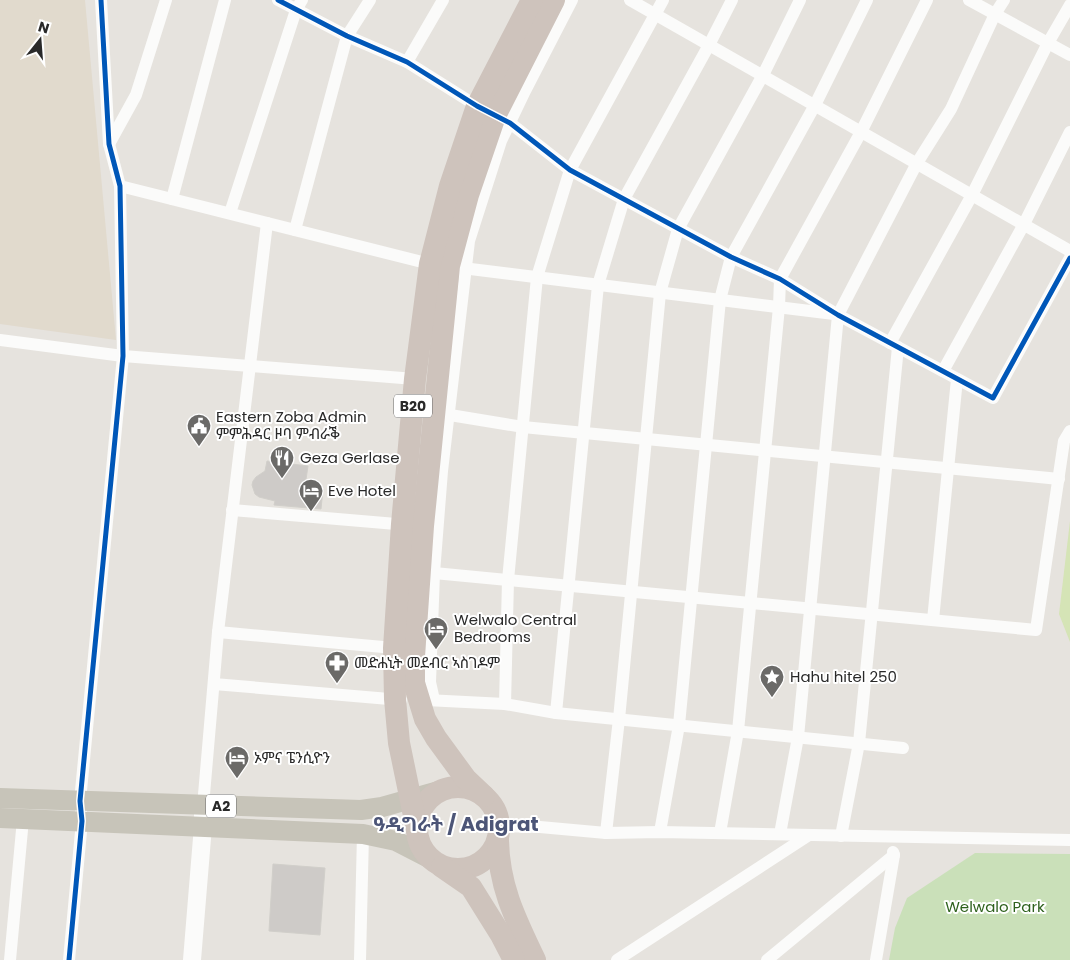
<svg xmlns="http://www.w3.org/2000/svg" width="1070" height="960" viewBox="0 0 1070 960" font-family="Poppins,'Noto Sans Ethiopic',sans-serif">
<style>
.education{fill:#e1dacd}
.green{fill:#cae0b9}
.pitch{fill:#d5e4b6}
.building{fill:#cecbc8;stroke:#d1cfca}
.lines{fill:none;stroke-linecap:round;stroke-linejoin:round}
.street{stroke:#fbfbfa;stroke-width:12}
.secondary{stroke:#fbfbfa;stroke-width:18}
.primary{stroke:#c7c4b9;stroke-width:20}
.highway{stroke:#cec3bc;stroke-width:22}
.cycleway-casing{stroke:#fff;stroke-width:8}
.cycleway{stroke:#0057b8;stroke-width:5}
.labels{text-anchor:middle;stroke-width:4;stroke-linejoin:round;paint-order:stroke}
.shield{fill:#fff;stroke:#696969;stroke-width:1}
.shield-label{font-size:14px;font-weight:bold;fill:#292929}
.poi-label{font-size:15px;fill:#292929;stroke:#fff;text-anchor:start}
.park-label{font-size:15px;fill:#2e611d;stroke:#fff}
.district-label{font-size:20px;font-weight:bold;fill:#4c5577;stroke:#fff}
</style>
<rect width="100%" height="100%" fill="#e6e3de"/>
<!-- education -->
<polygon class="education" points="0,0 85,0 116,340 0,324"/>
<!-- green -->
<polygon class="green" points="975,853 1070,854 1070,960 889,960 895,928 907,898"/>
<!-- pitch -->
<polygon class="pitch" points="1070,521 1070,642 1059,614"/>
<!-- building -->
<g class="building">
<polygon points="267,461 308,466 305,486 323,489 321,509 274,505 275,501 259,497 255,494 252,485 253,481 256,477 265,471"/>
<polygon points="273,864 325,868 320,935 269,931"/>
</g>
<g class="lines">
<!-- street -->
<g class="street">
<polyline points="278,0 347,36 407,62 477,106 510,123 570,170 731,257 780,279 838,315 993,398 1070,258"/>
<polyline points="630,0 1070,251"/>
<polyline points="969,0 1070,55"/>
<polyline points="407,62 443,0"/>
<polyline points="109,144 136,95 166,0"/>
<polyline points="120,186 430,264 834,314"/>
<polyline points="172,199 225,0"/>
<polyline points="230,213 296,10 302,0"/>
<polyline points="295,230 347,36 370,0"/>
<polyline points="0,340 123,356 415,379"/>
<polyline points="890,343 972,195 1048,43 1070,5"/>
<polyline points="943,371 1024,224 1070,132"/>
<polyline points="450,415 523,427 1059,479"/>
<polyline points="232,510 408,525"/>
<polyline points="434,573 1036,630 1064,441 1070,431"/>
<polyline points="933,620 957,379"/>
<polyline points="218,632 394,648"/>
<polyline points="214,684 401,700"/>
<polyline points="426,700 505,704 556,713 903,748"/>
<polyline points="434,700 430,682 434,573 442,471 469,241 501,141 525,91 572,0"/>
<polyline points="505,704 508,580 537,277 570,170 663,0"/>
<polyline points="556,713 598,285 624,199 709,45 732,0"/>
<polyline points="203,806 218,632 267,223"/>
<polyline points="500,826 540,827 606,833 660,832 1070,840"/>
<polyline points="660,832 679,725 720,300 731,257 815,105 867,0"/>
<polyline points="606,833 619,719 660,293 678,229 763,75 800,0"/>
<polyline points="720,833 738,731 779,307 780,279 861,132 927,0"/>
<polyline points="780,834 798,737 838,315 917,163 951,109 995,14 1004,0"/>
<polyline points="841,836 859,743 898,347"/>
<polyline points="10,960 23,819"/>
<polyline points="69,960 82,821 80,801 123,356 120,186 109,144 101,0"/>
<polyline points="360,960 363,834"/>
<polyline points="617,960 809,835"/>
<polyline points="767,960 894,855"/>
<polyline points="876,960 894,855 893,852"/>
</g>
<!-- secondary -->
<polyline class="secondary" points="192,960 203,826 203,806"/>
<!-- primary -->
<g class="primary">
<polyline points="0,798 361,810 382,807 439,791"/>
<polyline points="0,818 363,834 396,841 431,859"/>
</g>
<!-- highway -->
<g class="highway">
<circle cx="458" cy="828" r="41"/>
<polyline points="484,796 466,779 436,738 425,719 414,683 414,656 423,526 449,266 468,195 495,116 554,0"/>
<polyline points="417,830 399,743 395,699 394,648 402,524 415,379 430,264 450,186 477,106 532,0"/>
<path d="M498,841c1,46 18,79 37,119"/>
<polyline points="442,867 471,887 501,935 514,960"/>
</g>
<defs>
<g id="cycleway">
<polyline points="278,0 347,36 407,62 477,106 510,123 570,170 731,257 780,279 838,315 993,398 1070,258"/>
<polyline points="69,960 82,821 80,801 123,356 120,186 109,144 101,0"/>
</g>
</defs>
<!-- cycleway casing -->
<use href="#cycleway" class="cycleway-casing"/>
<!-- cycleway -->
<use href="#cycleway" class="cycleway"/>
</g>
<!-- icons -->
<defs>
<symbol id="civic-pin" viewBox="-11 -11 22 30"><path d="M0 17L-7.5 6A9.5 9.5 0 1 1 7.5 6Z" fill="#6b6a68" stroke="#fff"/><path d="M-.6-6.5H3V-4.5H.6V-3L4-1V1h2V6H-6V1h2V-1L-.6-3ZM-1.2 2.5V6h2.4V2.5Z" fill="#fff"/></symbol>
<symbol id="restaurant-pin" viewBox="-11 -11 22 30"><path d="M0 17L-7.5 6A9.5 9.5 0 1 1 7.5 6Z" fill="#6b6a68" stroke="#fff"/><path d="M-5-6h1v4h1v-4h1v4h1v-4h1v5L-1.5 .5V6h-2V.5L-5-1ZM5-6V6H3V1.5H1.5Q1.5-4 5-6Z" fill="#fff"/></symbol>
<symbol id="hotel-pin" viewBox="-11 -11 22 30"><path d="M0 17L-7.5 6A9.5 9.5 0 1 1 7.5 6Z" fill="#6b6a68" stroke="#fff"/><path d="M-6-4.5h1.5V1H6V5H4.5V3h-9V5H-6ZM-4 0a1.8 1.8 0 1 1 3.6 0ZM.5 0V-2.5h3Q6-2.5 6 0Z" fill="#fff"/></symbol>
<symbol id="pharmacy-pin" viewBox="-11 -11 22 30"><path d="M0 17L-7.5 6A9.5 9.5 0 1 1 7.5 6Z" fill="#6b6a68" stroke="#fff"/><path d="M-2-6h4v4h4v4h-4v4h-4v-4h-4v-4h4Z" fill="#fff"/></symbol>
<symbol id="sight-pin" viewBox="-11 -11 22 30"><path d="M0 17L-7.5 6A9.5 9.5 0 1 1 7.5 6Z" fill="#6b6a68" stroke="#fff"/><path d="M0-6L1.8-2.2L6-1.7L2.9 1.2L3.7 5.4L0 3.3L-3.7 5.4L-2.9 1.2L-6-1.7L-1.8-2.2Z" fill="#fff"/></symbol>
</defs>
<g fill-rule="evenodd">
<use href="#civic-pin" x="185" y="412" width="28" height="38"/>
<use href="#restaurant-pin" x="268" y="444" width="28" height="38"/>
<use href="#hotel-pin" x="297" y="477" width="28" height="38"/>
<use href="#hotel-pin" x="422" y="615" width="28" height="38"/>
<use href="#pharmacy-pin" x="323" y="649" width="28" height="38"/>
<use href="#sight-pin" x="758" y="663" width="28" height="38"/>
<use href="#hotel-pin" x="223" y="744" width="28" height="38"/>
</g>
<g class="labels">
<!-- shield labels -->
<g class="shield">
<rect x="394" y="394.5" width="38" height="23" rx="4"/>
<rect x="206" y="794.5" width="30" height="23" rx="4"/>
</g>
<g class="shield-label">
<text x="413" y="411">B20</text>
<text x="221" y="811">A2</text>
</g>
<!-- poi labels -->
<g class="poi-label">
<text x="216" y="422">Eastern Zoba Admin<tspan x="216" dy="17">ምምሕዳር ዞባ ምብራቕ</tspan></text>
<text x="300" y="463">Geza Gerlase</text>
<text x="328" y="496">Eve Hotel</text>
<text x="454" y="625">Welwalo Central<tspan x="454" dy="17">Bedrooms</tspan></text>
<text x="354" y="668">መድሐኒት መደብር ኣስገዶም</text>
<text x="790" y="682">Hahu hitel 250</text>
<text x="254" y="763">ኦምና ፔንሲዮን</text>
</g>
<!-- park labels -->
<g class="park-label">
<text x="995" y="912">Welwalo Park</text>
</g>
<!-- district labels -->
<g class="district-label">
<text x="456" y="831">ዓዲግራት / Adigrat</text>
</g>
</g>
<!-- north arrow -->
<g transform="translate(40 40) rotate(17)" stroke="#ffffff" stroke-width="4" paint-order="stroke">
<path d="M0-4L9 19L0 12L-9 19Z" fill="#292929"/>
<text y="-8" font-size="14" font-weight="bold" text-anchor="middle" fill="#292929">N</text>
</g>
</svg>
